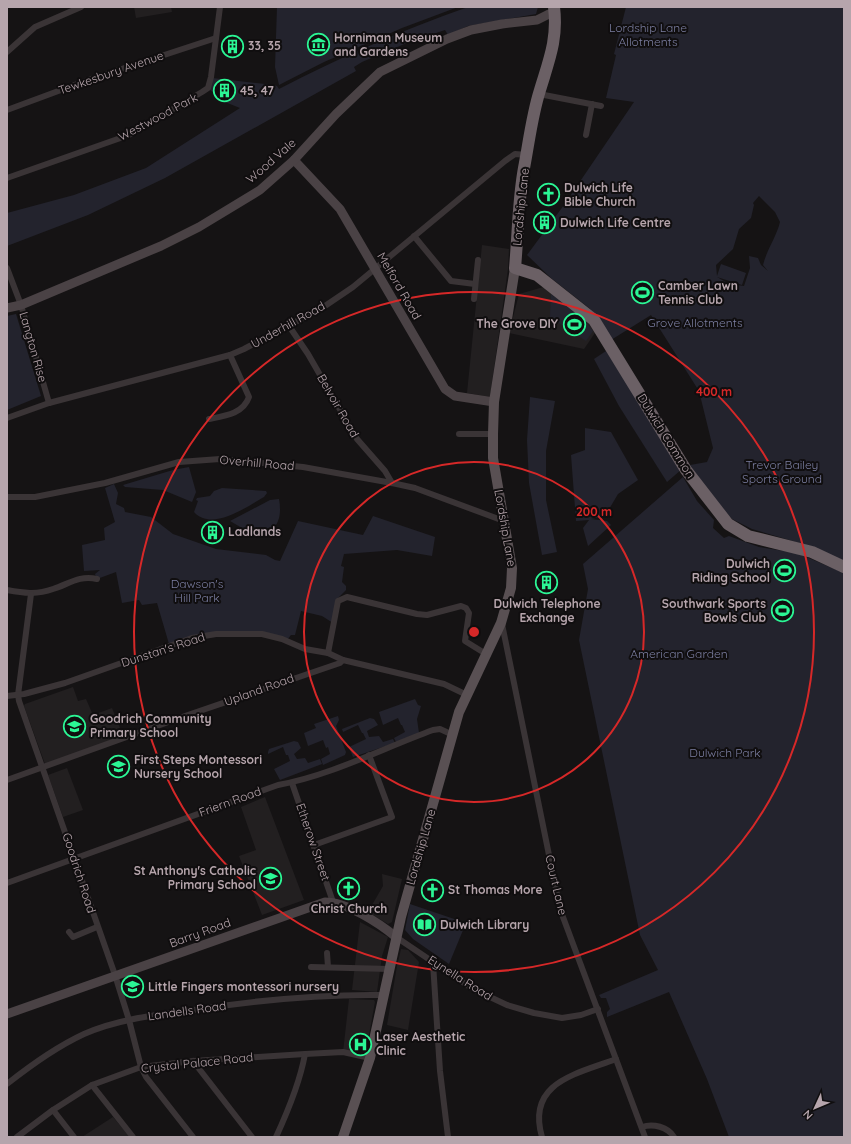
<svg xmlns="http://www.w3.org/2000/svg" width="851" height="1144" viewBox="0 0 851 1144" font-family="Quicksand,sans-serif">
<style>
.built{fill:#221f20}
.green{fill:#23232d;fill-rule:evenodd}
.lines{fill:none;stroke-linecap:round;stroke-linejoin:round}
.street{stroke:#3a3436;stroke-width:6}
.secondary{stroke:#4a4245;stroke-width:9}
.primary{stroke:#595053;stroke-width:10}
.highway{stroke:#6b6065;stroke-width:12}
.ring{fill:none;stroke:#d62828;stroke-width:2}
.labels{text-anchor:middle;stroke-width:4;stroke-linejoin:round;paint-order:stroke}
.park-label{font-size:12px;fill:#7b7ea1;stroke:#100e0f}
.poi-label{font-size:12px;font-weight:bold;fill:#b6a5ac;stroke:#100e0f;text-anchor:start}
.street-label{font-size:12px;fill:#b6a5ac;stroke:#100e0f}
.centre{fill:#d62828;stroke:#100e0f;stroke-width:2}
.ring-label{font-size:12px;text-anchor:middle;font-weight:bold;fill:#d62828;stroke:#100e0f;stroke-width:4;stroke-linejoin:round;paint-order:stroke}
</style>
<rect width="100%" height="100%" fill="#151314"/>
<!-- built -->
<g class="built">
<polygon points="134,7 171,7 172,12 136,18"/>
<polygon points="482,245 509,249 508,269 490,397 467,393"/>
<polygon points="547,286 597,330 584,349 509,333 519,294"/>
<polygon points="73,687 78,701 86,699 93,715 112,708 124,738 45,764 24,706 25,704"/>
<polygon points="67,768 83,810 63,817 48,775"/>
<polygon points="265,797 304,900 262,915 239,856 256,850 241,807"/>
<polygon points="382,874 402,879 392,922 388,924 368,912 383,886"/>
<polygon points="360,922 388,937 382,956 377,992 352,990"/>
<polygon points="401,949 408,950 419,962 408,1030 387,1025 397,966"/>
<polygon points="349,999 374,1000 375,1002 365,1057 343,1052"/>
<polygon points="113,1117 130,1137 82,1137"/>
</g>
<!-- green -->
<g class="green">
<polygon points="277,7 458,7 402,28 324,62 279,85 275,67"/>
<path d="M468,7h70l-2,7 -68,12 -20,9 -3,-5 -36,12 -47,20 -8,5 2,4 -191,107 -77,37 -81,31v-33l67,-18 72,-27 94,-60 -15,-6 -16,-13 3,-11 62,7 3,1 2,3c61,-32 124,-59 189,-82z"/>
<path d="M626,7h218v554l-38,-16 -54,-16 -20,-10 -31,-35 -11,-19 17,-3 6,-14 -14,-57 -48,-76 -40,25 -14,-24 -8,-8 -38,-30 -24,-23 37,-50 70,-103 -28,-4 10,-43 -2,-1zM759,196l16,16 5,10c-4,16 -13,27 -17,43l5,6 -7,-6 -3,-7 -9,-2 1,12 -6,18 -15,-2 -12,-7 25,8 4,-12 -25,-9 -4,12 -1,-11 17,-16 6,-20 12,-11 3,-13 -1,-2z"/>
<polygon points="551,294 581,316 593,331 586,341 550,317"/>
<polygon points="16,314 41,396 7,410 7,316"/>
<polygon points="606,351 682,469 667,482 619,406 594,359"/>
<polygon points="530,397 555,401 546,451 546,500 557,552 542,555 529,483 527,440"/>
<polygon points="585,428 611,432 638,480 618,494 605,516 591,519 607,521 611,525 588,546 583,528 589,520 576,521 571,455 585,450"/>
<polygon points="189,467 196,492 192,502 163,490 125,487 123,485 173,470"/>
<polygon points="683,477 697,501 714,520 713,528 724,538 729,536 759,547 797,553 844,573 844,1137 729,1137 707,1079 669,992 607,1017 607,1012 610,1009 606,998 601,998 599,995 658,970 640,935 579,640 588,589 583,564"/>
<polygon points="114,484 118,493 116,504 124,508 125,512 151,517 173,534 216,549 266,555 275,560 280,561 298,521 363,535 373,516 435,537 432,556 397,550 344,554 341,566 344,567 342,582 346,586 346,590 337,599 333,623 322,616 301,611 295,635 291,635 287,640 262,636 218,635 169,644 157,603 142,605 139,600 122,603 116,572 97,579 95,574 100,570 84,571 82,545 105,540 104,528 115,522 105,488"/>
<path d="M222,488l44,3 1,2 -3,4c-18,10 -52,35 -70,15l4,-11 -2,-1 1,-2 13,-2 4,-5z"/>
<path d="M279,499c2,11 2,25 -9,31l-28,-2 -12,-7 40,-21z"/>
<polygon points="415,699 418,705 421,706 417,719 419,733 396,742 394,738 405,732 402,725 401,725 398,718 383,725 379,712"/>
<polygon points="338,716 339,720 336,726 346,752 345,755 323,765 321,759 330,754 328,747 326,748 323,740 308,746 304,733 316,728 314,724"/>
<polygon points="370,718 374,719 378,725 367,731 369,737 379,736 383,742 393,739 395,743 353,757 349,747 366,739 363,733 362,733 358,725 343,732 342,729"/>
<polygon points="294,741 298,742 301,748 294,754 297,759 305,758 308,763 320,759 322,764 280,780 274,769 290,761 288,755 286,755 283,747 268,754 268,752 269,749"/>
<polygon points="410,904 466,923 449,964 413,939 405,930"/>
</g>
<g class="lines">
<!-- street -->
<g class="street">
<polyline points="7,52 35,27 81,7"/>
<polyline points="539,94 601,106"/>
<polyline points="7,110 88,80 216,38"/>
<polyline points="586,135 592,104"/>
<polyline points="7,178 129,135 202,92 208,88 211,77 220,7"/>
<polyline points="414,236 451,281 475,284"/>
<polyline points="7,268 21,305 49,403"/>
<polyline points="474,299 478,260"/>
<polyline points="289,326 308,354 357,439 385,471 392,483"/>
<polyline points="7,418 49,403 230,355 244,349 322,308 353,287 505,161 515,154 527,155"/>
<path d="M209,419c16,-3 34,-5 40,-22l-19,-42"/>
<polyline points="459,434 493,434"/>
<polyline points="7,497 35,497 105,483 179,462 220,459 303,467 392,483 415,488 504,521"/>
<path d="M7,590c16,3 30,5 46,-1 16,-5 26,-14 44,-10"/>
<polyline points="31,594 18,695 19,701 115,975 129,1020 141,1067 146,1077 193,1137"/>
<polyline points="502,624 560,909 645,1137"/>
<polyline points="328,653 338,601 347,597 417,614 427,615 461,606 466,608 469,613 465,641 486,654"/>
<polyline points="7,696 24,694 65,683 192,638 216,634 262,634 282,639 305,649 328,653 343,660"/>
<polyline points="7,780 185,716 340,663 343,660 444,684 467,695"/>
<polyline points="292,783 333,902"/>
<polyline points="314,845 392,817 369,755"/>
<path d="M7,883l271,-98c54,-10 103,-36 155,-55l7,-1 13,6"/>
<polyline points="69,932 73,937 97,927"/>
<polyline points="396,937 473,989 507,1005 534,1013 562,1018 581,1015 598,1009"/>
<polyline points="327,953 328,967"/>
<polyline points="433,963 440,1071 448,1137"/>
<polyline points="311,967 390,969"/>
<polyline points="193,1061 252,1137"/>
<path d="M7,1084c24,-19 49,-37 77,-50 34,-15 72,-19 109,-24 65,-10 125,-16 191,-15"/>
<polyline points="92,1085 133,1137"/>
<polyline points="53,1110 74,1137"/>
<path d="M642,1127c11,-4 26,0 32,10"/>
<polyline points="17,1137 53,1110 92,1085 141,1067 193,1061 305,1054 343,1052 370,1058"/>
<path d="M276,1137c12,-26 24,-55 29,-83"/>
<path d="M542,1137c-16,-55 35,-63 74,-78"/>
</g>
<!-- secondary -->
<g class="secondary">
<polyline points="294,160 340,209 445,389 455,396 494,402"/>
<polyline points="7,308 21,305 161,246 199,227 260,190 294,160 336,114 380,72 447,39 471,30 502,24 537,20 549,14"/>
<path d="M7,1014l318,-112c22,0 54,21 71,35"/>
</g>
<!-- primary -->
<polyline class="primary" points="343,1137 370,1058 401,917 459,712 501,623 511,588 512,568 493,458 493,434 494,402 515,268"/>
<!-- highway -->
<path class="highway" d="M554,7c4,32 -5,53 -14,83 -8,25 -11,52 -16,78 -6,33 -6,67 -9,100l22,7 57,45 92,150 42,54 20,12 64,16 32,15"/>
</g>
<!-- distance rings -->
<g class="ring">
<circle cx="474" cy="632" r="170"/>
<circle cx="474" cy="632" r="340"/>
</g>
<!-- icons -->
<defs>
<symbol id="museum-ring" viewBox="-11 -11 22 22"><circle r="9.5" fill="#100e0f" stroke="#2bf695" stroke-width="1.5"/><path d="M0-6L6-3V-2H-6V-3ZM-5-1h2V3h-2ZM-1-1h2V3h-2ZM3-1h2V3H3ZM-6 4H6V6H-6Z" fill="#2bf695"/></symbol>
<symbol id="building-ring" viewBox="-11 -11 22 22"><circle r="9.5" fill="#100e0f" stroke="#2bf695" stroke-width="1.5"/><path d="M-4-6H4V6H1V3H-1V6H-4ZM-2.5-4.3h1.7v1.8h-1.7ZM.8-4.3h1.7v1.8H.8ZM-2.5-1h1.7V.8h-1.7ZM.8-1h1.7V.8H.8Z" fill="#2bf695"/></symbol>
<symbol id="church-ring" viewBox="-11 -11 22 22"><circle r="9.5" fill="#100e0f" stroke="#2bf695" stroke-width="1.5"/><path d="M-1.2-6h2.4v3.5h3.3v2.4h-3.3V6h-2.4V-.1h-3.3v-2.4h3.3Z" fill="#2bf695"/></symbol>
<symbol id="stadium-ring" viewBox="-11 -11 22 22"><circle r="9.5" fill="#100e0f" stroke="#2bf695" stroke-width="1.5"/><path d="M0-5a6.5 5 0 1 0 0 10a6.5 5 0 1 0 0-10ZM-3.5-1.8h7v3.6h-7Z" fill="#2bf695"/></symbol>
<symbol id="school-ring" viewBox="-11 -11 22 22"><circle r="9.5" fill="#100e0f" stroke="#2bf695" stroke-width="1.5"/><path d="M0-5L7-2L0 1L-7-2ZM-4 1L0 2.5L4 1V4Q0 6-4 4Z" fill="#2bf695"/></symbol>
<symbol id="library-ring" viewBox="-11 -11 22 22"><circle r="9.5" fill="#100e0f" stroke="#2bf695" stroke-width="1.5"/><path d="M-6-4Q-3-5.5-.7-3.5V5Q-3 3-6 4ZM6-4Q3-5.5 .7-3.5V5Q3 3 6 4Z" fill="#2bf695"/></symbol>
<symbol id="hospital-ring" viewBox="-11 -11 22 22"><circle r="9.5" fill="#100e0f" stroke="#2bf695" stroke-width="1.5"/><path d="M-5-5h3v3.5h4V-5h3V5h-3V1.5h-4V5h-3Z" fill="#2bf695"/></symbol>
</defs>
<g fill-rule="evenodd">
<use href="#museum-ring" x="306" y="32" width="25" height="25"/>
<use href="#building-ring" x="220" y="34" width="25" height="25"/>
<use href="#building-ring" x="212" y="78" width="25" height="25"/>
<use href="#church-ring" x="536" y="182" width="25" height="25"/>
<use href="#building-ring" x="532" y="210" width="25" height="25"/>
<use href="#stadium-ring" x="630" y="280" width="25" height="25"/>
<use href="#stadium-ring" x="562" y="312" width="25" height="25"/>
<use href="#building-ring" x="200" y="520" width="25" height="25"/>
<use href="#stadium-ring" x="772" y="558" width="25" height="25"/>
<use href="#building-ring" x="534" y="570" width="25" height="25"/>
<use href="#stadium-ring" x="770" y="598" width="25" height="25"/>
<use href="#school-ring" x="62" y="714" width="25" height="25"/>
<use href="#school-ring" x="106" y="754" width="25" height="25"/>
<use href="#school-ring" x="258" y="866" width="25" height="25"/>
<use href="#church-ring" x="336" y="876" width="25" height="25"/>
<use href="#church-ring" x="420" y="878" width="25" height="25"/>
<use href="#library-ring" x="412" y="912" width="25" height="25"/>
<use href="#school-ring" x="120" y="974" width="25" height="25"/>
<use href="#hospital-ring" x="348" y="1032" width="25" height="25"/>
</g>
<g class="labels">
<!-- park labels -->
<g class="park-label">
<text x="648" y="32">Lordship Lane<tspan x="648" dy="14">Allotments</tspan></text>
<text x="695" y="327">Grove Allotments</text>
<text x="782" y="469">Trevor Bailey<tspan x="782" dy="14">Sports Ground</tspan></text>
<text x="197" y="588">Dawson's<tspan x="197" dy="14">Hill Park</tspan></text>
<text x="679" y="658">American Garden</text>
<text x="725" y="757">Dulwich Park</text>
</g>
<!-- poi labels -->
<g class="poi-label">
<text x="334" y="42">Horniman Museum<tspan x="334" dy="14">and Gardens</tspan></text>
<text x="248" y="50">33, 35</text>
<text x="240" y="95">45, 47</text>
<text x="564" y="192">Dulwich Life<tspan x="564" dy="14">Bible Church</tspan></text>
<text x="560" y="227">Dulwich Life Centre</text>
<text x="658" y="290">Camber Lawn<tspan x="658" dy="14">Tennis Club</tspan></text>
<text x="558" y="328" text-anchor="end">The Grove DIY</text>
<text x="228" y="536">Ladlands</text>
<text x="770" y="568" text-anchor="end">Dulwich<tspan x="770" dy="14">Riding School</tspan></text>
<text x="547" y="608" text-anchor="middle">Dulwich Telephone<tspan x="547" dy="14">Exchange</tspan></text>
<text x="766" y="608" text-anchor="end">Southwark Sports<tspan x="766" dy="14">Bowls Club</tspan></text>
<text x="90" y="723">Goodrich Community<tspan x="90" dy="14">Primary School</tspan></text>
<text x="134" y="764">First Steps Montessori<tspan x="134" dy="14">Nursery School</tspan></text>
<text x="256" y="875" text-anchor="end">St Anthony's Catholic<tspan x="256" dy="14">Primary School</tspan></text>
<text x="448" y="894">St Thomas More</text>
<text x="349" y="913" text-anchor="middle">Christ Church</text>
<text x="440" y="929">Dulwich Library</text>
<text x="148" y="991">Little Fingers montessori nursery</text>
<text x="376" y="1041">Laser Aesthetic<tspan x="376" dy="14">Clinic</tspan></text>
</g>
<!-- street labels -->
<g class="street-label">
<text transform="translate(111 73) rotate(-19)" y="4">Tewkesbury Avenue</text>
<text transform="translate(158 117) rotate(-28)" y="4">Westwood Park</text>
<text transform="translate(271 161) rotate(-41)" y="4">Wood Vale</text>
<text transform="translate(521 207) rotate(-84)" y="4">Lordship Lane</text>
<text transform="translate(399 286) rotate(60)" y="4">Melford Road</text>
<text transform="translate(288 325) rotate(-29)" y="4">Underhill Road</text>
<text transform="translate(33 347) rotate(74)" y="4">Langton Rise</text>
<text transform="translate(338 406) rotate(60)" y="4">Belvoir Road</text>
<text transform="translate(666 436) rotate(58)" y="4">Dulwich Common</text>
<text transform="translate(257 463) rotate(5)" y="4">Overhill Road</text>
<text transform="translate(505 528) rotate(80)" y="4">Lordship Lane</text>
<text transform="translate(163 650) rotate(-18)" y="4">Dunstan's Road</text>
<text transform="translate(259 690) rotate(-20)" y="4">Upland Road</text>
<text transform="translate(230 802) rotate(-20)" y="4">Friern Road</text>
<text transform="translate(313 842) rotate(71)" y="4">Etherow Street</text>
<text transform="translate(421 847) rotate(-74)" y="4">Lordship Lane</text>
<text transform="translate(79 873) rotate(72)" y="4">Goodrich Road</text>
<text transform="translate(556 885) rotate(77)" y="4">Court Lane</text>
<text transform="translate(200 933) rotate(-20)" y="4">Barry Road</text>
<text transform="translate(460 978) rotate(32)" y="4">Eynella Road</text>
<text transform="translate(187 1011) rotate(-8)" y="4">Landells Road</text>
<text transform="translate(197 1063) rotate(-6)" y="4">Crystal Palace Road</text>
</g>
</g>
<circle cx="474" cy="632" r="6" class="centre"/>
<g class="ring-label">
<text x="714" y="396">400 m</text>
<text x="594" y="516">200 m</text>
</g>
<!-- border -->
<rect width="851" height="1144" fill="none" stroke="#b6a5ac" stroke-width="16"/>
<!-- north arrow -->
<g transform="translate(815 1108) rotate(226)" stroke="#100e0f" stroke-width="3" paint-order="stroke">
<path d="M0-3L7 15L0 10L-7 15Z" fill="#b6a5ac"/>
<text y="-6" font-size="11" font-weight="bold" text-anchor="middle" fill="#b6a5ac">N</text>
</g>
</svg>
